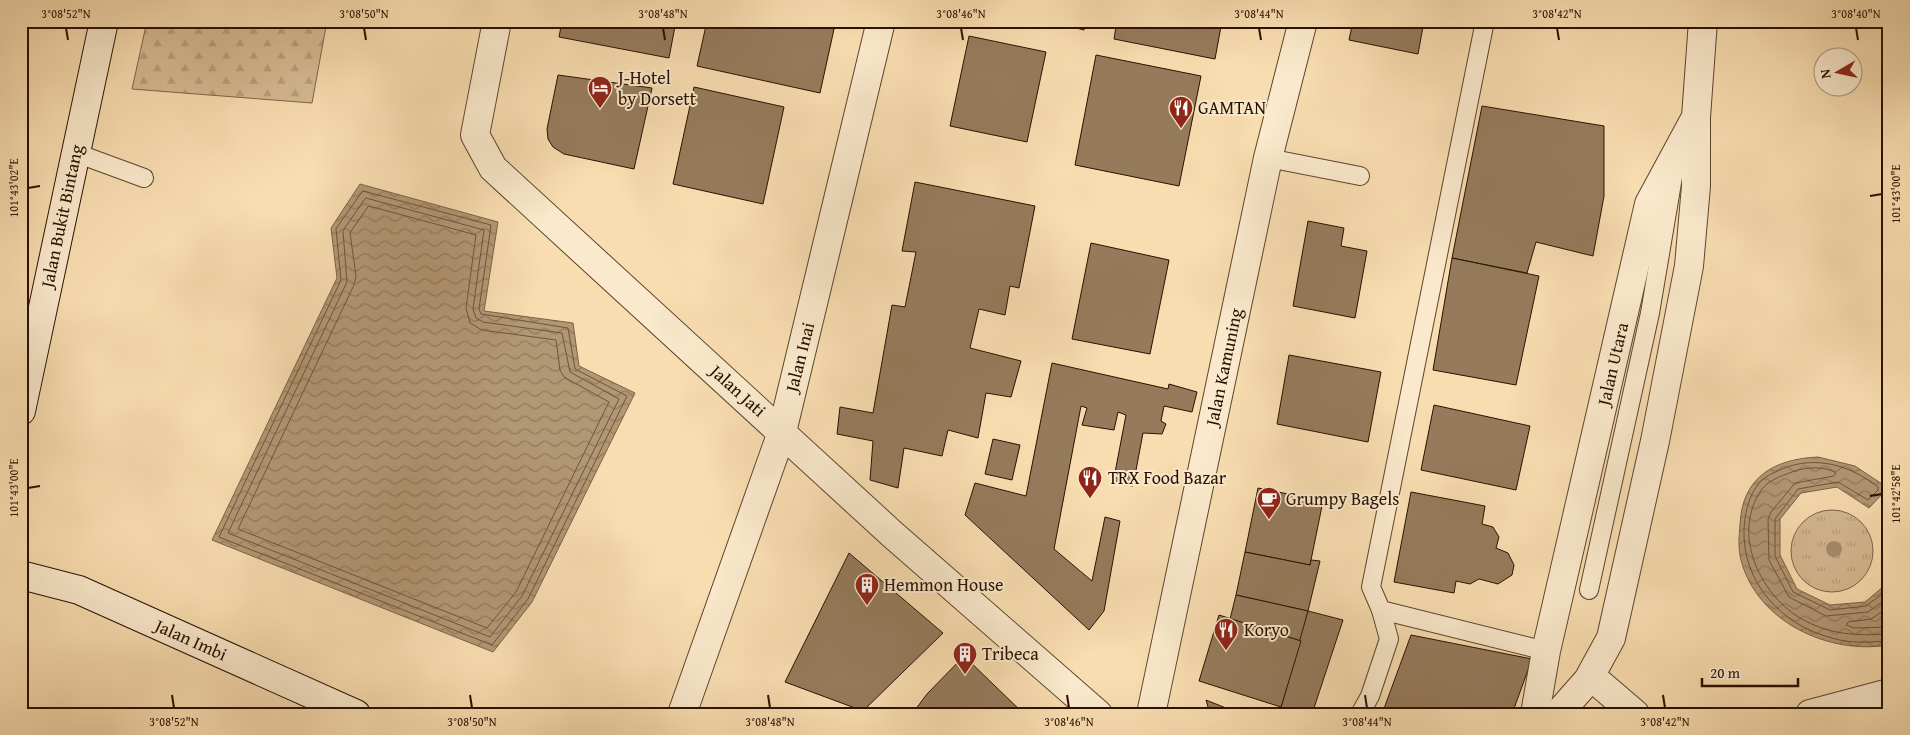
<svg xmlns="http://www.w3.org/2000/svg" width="1910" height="735" viewBox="0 0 1910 735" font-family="'Gentium Book Plus',serif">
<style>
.grass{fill:url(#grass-tufts);stroke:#806549}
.forest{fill:url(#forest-firs);stroke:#806549}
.water{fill:url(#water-waves);stroke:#7c6146}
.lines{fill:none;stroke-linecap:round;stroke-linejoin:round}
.shore{stroke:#6e543a;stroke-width:1}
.building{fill:#957b5c;stroke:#2a1000}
.lane-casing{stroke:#5e432c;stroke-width:20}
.street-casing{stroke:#5e432c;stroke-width:30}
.secondary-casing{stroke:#2a1000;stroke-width:30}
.lane{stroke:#fae9cc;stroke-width:18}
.street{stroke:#fae9cc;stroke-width:28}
.secondary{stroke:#fae9cc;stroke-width:28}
.tree{fill:#a88d6b}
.ticks{fill:none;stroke:#2a1000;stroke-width:2}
.labels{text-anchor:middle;stroke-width:4;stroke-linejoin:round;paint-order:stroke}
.poi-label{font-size:18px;fill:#2a1000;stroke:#fae9cc;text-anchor:start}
.street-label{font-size:18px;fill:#2a1000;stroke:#fae9cc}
.neatline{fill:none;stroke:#2a1000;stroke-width:2}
.ticks-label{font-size:12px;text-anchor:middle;fill:#2a1000}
</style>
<defs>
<pattern id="grass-tufts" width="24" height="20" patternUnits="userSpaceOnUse" patternTransform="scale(1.25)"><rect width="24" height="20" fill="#d5ba92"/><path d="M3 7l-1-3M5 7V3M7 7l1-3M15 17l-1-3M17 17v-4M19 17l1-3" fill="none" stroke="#b79f7c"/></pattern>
<pattern id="forest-firs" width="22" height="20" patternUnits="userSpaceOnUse" patternTransform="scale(1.25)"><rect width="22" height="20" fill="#d5ba92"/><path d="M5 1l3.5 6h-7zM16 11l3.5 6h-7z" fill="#b79f7c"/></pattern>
<pattern id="water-waves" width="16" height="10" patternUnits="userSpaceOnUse" patternTransform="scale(1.25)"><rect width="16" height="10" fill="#b29774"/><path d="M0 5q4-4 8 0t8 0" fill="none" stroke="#917a5d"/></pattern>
</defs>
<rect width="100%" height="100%" fill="#f8ddb0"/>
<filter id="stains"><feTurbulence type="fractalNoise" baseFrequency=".004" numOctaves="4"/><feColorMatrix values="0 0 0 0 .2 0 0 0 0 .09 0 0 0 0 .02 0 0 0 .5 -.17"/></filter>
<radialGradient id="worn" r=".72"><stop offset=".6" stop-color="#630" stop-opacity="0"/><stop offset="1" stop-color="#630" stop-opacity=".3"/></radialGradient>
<!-- grass -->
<circle class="grass" cx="1832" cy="551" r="41"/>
<!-- forest -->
<polygon class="forest" points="147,21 327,21 312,103 132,89"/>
<!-- water -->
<g class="water">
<polygon points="360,184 498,222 484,311 573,323 579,366 635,393 532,602 493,652 212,540 337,278 331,228"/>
<path d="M1818,457l37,9 33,22 -19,20 -32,-21 -36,6 -21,26v36l17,34 33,16 35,-3 19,-16 5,-7v66c-60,10 -132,-23 -148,-85 -3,-11 -2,-24 -1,-35 2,-48 34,-66 78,-68z"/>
</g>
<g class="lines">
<!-- shore -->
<g class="shore">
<polygon points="363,191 491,225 479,309 481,314 568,328 575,369 627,396 528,599 492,645 219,537 341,280 336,229"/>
<polygon points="366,198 484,230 473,309 476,318 483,322 562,333 570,372 619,399 522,596 490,637 228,533 347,282 343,231"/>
<polygon points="369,206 476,235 466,308 470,323 482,330 556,340 560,370 564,377 609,402 516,592 487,628 238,529 354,285 356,276 350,233"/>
<path d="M1889,589l-23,17 -36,4 -37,-18 -18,-36v-37l23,-30 40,-7 30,18 10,-10v-3c-28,-22 -63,-32 -96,-18 -9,4 -19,8 -25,17 -9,12 -12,28 -13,43 -2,53 37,96 88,109 19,6 38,4 57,3"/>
<path d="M1889,597l-21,15 -42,4 -37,-19 -20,-37 -1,-41 3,-7 24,-29 39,-7 2,-3c-10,-7 -30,-6 -41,-2 -11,4 -25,8 -33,18 -31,44 -3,104 38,129 29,17 57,18 89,16"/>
<polyline points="1889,607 1871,619 1848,622 1846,625 1854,628 1889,627"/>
</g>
</g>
<!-- building -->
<g class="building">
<polygon points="562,21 676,21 669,58 559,37"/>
<polygon points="707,21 801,21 834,29 820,93 697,66"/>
<polygon points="1049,21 1086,21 1084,30"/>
<polygon points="1117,21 1222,21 1215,59 1114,39"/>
<polygon points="1353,21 1424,21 1418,54 1349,40"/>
<polygon points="969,36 1046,52 1027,142 950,126"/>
<polygon points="1096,55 1201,76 1179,186 1075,165"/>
<polygon points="558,75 652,88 634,169 564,154 553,147 548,139 547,129"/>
<polygon points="694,87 784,107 763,204 673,184"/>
<polygon points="1482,106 1604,126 1604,196 1593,256 1536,242 1527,273 1452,258"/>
<polygon points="915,182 1035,206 1019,288 1010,286 1005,315 979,309 970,348 1021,361 1011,397 986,393 978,438 948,430 942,456 904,448 898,488 870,480 873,441 837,434 840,407 873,413 892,305 905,307 916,252 902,251"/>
<polygon points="1308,221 1344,228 1341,246 1367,251 1355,318 1293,306"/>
<polygon points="1091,243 1169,260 1150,354 1072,339"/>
<polygon points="1452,258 1539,276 1516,385 1433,370"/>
<polygon points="1289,355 1381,372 1368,442 1277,424"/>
<polygon points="1052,363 1168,389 1169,384 1197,392 1192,412 1164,406 1161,421 1166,424 1162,434 1143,433 1133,486 1113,483 1126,415 1118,412 1114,430 1082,425 1087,408 1081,406 1054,549 1092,581 1105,517 1120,521 1104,611 1089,630 965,515 975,483 1026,496"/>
<polygon points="1434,405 1530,426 1516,490 1421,470"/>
<polygon points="993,439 1020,445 1012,480 985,474"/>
<polygon points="1258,488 1323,501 1310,565 1245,552"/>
<polygon points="1411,492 1485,506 1482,524 1493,527 1499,537 1496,548 1508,553 1514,565 1512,575 1498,584 1479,579 1470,584 1456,581 1454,593 1394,582"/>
<polygon points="1245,552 1310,565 1311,560 1320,561 1308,611 1236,595"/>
<polygon points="849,553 943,633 863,711 785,682"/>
<polygon points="1236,595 1308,611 1301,641 1230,619"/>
<polygon points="1308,611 1343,620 1312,714 1304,714 1281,707"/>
<polygon points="1219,615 1301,641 1281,707 1199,681"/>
<polygon points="1411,635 1532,659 1512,714 1382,714"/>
<polygon points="964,656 1024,714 912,714 927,694"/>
<polygon points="1206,700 1241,714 1210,714"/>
</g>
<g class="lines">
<defs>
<g id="lane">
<polyline points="76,153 144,178"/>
<polyline points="1268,158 1360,176"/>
<polyline points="1589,590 1650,313 1674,171"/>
<polyline points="1381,610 1371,587 1485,21"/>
<polyline points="1360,714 1370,696 1389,639 1381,610 1546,651"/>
</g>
<g id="street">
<polyline points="497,21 475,135 493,168 892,534 1098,714"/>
<polyline points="1600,684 1635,714"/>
<polyline points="682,714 782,432 881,21"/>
<polyline points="1151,714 1268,158 1303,21"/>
<polyline points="1535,714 1546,651 1649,204 1696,117 1703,21"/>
<polyline points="1558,714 1588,680 1611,638 1655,441 1689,266 1696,186 1696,121"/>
<polyline points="1810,714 1889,693"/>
</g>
<g id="secondary">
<polyline points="21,411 104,21"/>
<polyline points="21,575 79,590 356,714"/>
</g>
</defs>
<!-- lane casing -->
<use href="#lane" class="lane-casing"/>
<!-- street casing -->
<use href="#street" class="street-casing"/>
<!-- secondary casing -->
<use href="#secondary" class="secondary-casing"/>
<!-- lane -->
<use href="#lane" class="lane"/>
<!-- street -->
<use href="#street" class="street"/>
<!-- secondary -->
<use href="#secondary" class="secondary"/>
</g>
<!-- trees -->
<circle class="tree" cx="1834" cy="549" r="8"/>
<!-- ticks -->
<path class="ticks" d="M66,28l2,12M364,28l2,12M663,28l2,12M961,28l2,12M1259,28l2,12M1557,28l2,12M1856,28l2,12M28,188l12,-2M1870,196l12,-2M28,488l12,-2M1870,496l12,-2M172,695l2,13M470,695l2,13M768,695l2,13M1067,695l2,13M1365,695l2,13M1663,695l2,13"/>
<!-- icons -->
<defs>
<symbol id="hotel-pin" viewBox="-11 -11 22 30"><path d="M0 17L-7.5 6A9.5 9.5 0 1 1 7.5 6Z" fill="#8f2418" stroke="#fae9cc"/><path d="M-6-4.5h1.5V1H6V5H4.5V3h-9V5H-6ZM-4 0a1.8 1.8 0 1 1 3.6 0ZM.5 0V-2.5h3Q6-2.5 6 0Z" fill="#fff"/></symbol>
<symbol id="restaurant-pin" viewBox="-11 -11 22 30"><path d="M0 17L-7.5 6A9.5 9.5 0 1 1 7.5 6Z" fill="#8f2418" stroke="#fae9cc"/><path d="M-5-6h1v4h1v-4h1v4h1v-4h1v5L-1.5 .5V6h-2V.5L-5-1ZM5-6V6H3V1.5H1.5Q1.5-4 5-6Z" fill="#fff"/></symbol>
<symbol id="cafe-pin" viewBox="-11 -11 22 30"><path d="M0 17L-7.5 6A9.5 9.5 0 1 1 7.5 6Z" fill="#8f2418" stroke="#fae9cc"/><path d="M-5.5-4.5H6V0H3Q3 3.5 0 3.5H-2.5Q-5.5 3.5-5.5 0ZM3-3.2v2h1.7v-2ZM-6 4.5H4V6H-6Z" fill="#fff"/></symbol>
<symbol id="building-pin" viewBox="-11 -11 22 30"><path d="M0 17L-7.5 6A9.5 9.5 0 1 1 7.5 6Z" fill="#8f2418" stroke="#fae9cc"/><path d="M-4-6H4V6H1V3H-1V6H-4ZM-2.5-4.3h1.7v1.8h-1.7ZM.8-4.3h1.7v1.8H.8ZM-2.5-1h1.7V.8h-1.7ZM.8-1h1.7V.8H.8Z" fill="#fff"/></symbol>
</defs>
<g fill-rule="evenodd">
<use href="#hotel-pin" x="586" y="74" width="28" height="38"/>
<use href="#restaurant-pin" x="1167" y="94" width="28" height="38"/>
<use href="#restaurant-pin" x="1076" y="464" width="28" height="38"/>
<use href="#cafe-pin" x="1255" y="485" width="28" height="38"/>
<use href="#building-pin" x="853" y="571" width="28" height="38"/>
<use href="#restaurant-pin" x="1212" y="616" width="28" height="38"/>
<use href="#building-pin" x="951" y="640" width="28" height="38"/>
</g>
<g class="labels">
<!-- poi labels -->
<g class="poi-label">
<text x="618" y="84">J-Hotel<tspan x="618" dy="21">by Dorsett</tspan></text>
<text x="1198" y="114">GAMTAN</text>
<text x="1108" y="484">TRX Food Bazar</text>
<text x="1286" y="505">Grumpy Bagels</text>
<text x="884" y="591">Hemmon House</text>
<text x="1244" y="636">Koryo</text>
<text x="982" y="660">Tribeca</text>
</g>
<!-- street labels -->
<g class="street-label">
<text transform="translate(62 216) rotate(-78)" y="6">Jalan Bukit Bintang</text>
<text transform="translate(800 357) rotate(-76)" y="6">Jalan Inai</text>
<text transform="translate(1613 364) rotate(-77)" y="6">Jalan Utara</text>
<text transform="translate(1224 367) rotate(-78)" y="6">Jalan Kamuning</text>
<text transform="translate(738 391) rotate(42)" y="6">Jalan Jati</text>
<text transform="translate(191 640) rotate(24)" y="6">Jalan Imbi</text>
</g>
</g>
<!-- margin -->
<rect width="1910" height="735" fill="none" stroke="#f8ddb0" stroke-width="55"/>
<!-- north arrow -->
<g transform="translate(1838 72) rotate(261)"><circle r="24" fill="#fae9cc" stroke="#a7927a"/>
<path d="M0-4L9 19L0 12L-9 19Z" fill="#8f2418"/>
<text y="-8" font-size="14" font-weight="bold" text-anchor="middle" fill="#2a1000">N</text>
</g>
<!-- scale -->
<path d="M1702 678v8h96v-8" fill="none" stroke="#2a1000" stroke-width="2.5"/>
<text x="1710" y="678" font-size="15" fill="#2a1000" stroke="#fae9cc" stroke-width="4" paint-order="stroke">20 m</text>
<rect x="28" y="28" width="1854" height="680" class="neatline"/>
<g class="ticks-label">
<text x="66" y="18">3°08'52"N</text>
<text x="364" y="18">3°08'50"N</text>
<text x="663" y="18">3°08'48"N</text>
<text x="961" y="18">3°08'46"N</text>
<text x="1259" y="18">3°08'44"N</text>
<text x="1557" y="18">3°08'42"N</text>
<text x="1856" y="18">3°08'40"N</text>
<text transform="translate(14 188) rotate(-90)" y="4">101°43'02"E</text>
<text transform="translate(1896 194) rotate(-90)" y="4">101°43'00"E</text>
<text transform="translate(14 488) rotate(-90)" y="4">101°43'00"E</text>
<text transform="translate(1896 494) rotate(-90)" y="4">101°42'58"E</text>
<text x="174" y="726">3°08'52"N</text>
<text x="472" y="726">3°08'50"N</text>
<text x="770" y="726">3°08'48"N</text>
<text x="1069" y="726">3°08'46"N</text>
<text x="1367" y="726">3°08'44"N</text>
<text x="1665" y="726">3°08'42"N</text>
</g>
<rect width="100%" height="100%" filter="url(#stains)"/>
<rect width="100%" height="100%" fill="url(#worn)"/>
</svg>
